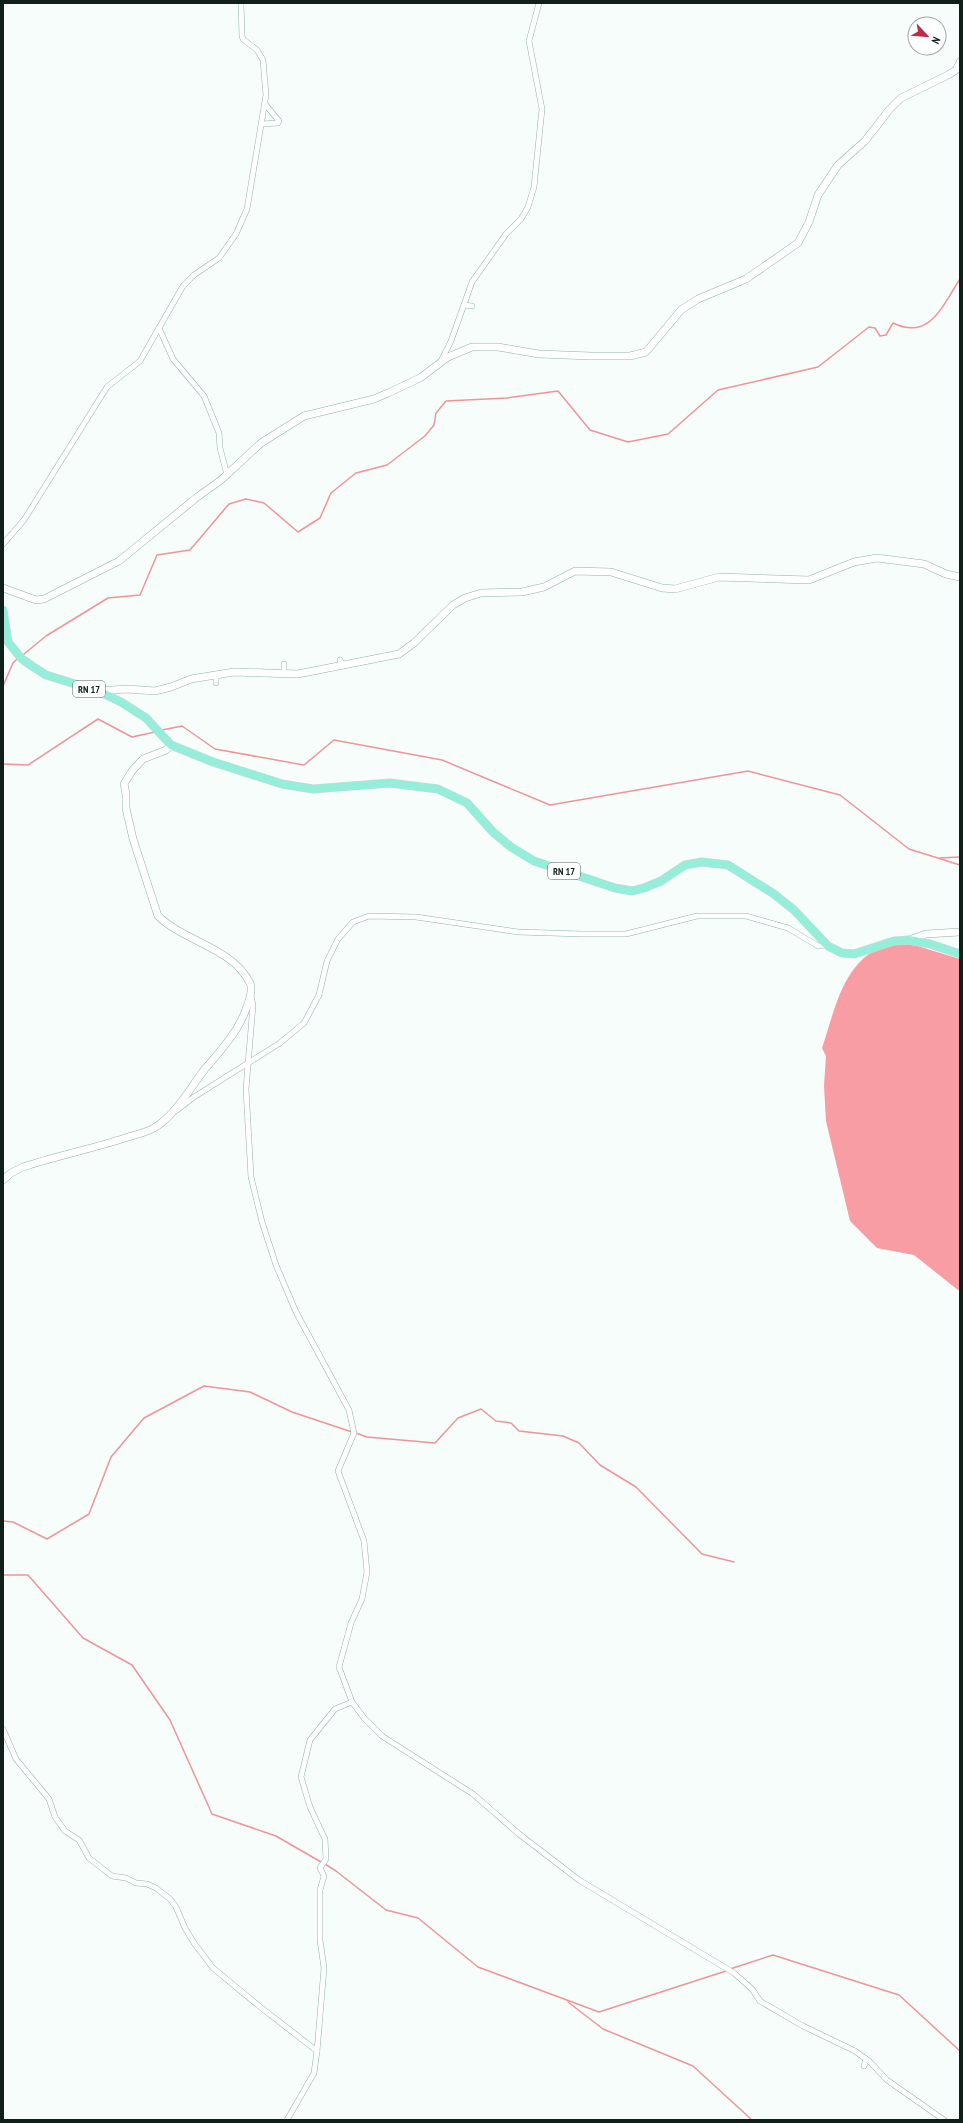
<svg xmlns="http://www.w3.org/2000/svg" width="963" height="2123" viewBox="0 0 963 2123" font-family="'PT Sans Narrow',sans-serif">
<style>
.forest{fill:#f89da3}
.lines{fill:none;stroke-linecap:round;stroke-linejoin:round}
.stream{stroke:#ee949a;stroke-width:1.5}
.street-casing{stroke:#8fb3a8;stroke-width:6}
.secondary-casing{stroke:#8fb3a8;stroke-width:8}
.primary-casing{stroke:#d4d7d6;stroke-width:9}
.street{stroke:#fff;stroke-width:5}
.secondary{stroke:#fff;stroke-width:7}
.primary{stroke:#94eeda;stroke-width:8}
.labels{text-anchor:middle;stroke-width:3;stroke-linejoin:round;paint-order:stroke}
.shield{fill:#fff;stroke:#58625f;stroke-width:1}
.shield-label{font-size:10px;font-weight:bold;fill:#111f1b}
</style>
<rect width="100%" height="100%" fill="#f6fdfb"/>
<!-- forest -->
<path class="forest" d="M911,944l49,15v330l-2,1 -44,-35 -37,-7 -27,-27 -24,-100 -2,-35 2,-30 -4,-8c13,-38 22,-93 68,-103 6,-2 14,-1 21,-1z"/>
<g class="lines">
<!-- stream -->
<g class="stream">
<path d="M23,655l23,-19 62,-38 32,-3 17,-40 33,-5 39,-46 17,-5 18,4 34,29 22,-14 11,-25 25,-20 31,-8 38,-29 9,-11 2,-12 10,-12 61,-3 51,-7 32,39 38,12 40,-8 50,-44 100,-23 51,-40 6,1 5,8 6,-1 7,-12c37,18 49,-17 67,-44"/>
<polyline points="3,686 13,663 18,658"/>
<polyline points="162,730 182,726 215,749 304,765 334,740 442,760 550,805 748,771 840,795 909,849 960,865"/>
<polyline points="3,764 28,765 98,719 132,737 155,732"/>
<polyline points="940,858 960,857"/>
<polyline points="356,1433 367,1437 435,1443 458,1418 481,1409 496,1421 511,1423 519,1431 563,1436 579,1443 600,1465 636,1487 702,1554 734,1562"/>
<polyline points="3,1521 13,1522 47,1539 89,1514 111,1457 144,1418 204,1386 250,1392 292,1412 352,1432"/>
<polyline points="3,1575 28,1575 83,1638 132,1665 170,1720 212,1814 276,1836 321,1862"/>
<polyline points="325,1864 336,1871 386,1910 418,1918 478,1967 599,2012 726,1971"/>
<polyline points="730,1969 773,1955 899,1995 960,2051"/>
<polyline points="568,2002 603,2029 693,2066 752,2120"/>
</g>
<defs>
<g id="street">
<polyline points="261,124 278,123 279,121 265,104"/>
<polyline points="464,305 472,306"/>
<polyline points="159,328 173,359 204,396 219,433 220,448 227,475"/>
<polyline points="441,361 451,341 472,282 506,234 521,219 528,207 534,187 542,109 529,41 539,3"/>
<polyline points="3,544 24,520 107,387 140,361 183,286 194,275 219,258 236,234 247,209 266,95 263,60 257,50 243,39 242,36 241,3"/>
<polyline points="340,660 343,665"/>
<polyline points="284,674 284,664"/>
<polyline points="216,683 216,674"/>
<polyline points="251,996 253,1005 246,1089 251,1177 262,1222 276,1265 296,1312 349,1410 354,1433 338,1471 364,1541 367,1572 362,1599 351,1623 339,1667 352,1702 364,1718 382,1736 473,1794 519,1834 579,1880 734,1973 752,1989 760,2001 803,2026 855,2051 870,2062 887,2080 944,2120"/>
<polyline points="177,1110 194,1097 280,1043 304,1023 319,995 327,961 338,939 353,922 369,916 416,917 518,932 582,934 626,934 697,916 746,916 788,928 818,946 828,946"/>
<polyline points="3,1729 16,1759 49,1799 55,1817 65,1831 79,1840 89,1858 112,1876 126,1878 136,1883 147,1884 156,1888 170,1899 176,1907 185,1928 194,1943 213,1968 259,2006 317,2051"/>
<polyline points="864,2066 866,2059"/>
<polyline points="287,2120 314,2073 317,2051 324,1968 320,1940 320,1890 324,1876 320,1868 326,1859 325,1839 310,1807 301,1777 310,1740 335,1709 352,1702"/>
</g>
<g id="secondary">
<polyline points="3,588 36,600 44,599 119,561 196,498 221,480 261,443 304,416 374,399 388,393 420,378 448,357 472,347 498,347 539,354 591,356 630,356 646,352 681,310 698,299 746,279 798,243 809,222 818,195 838,165 865,141 889,110 901,98 948,75 956,70 960,62"/>
<polyline points="98,691 127,689 155,691 171,687 191,679 234,672 298,674 399,654 414,643 453,605 465,598 481,593 522,592 544,587 575,571 611,572 662,588 675,589 719,577 809,580 854,562 877,558 924,564 946,574 960,577"/>
<polyline points="909,940 926,934 960,932"/>
<path d="M3,1180l8,-7 12,-6c33,-11 68,-18 102,-29 9,-3 20,-5 29,-10 21,-12 36,-40 51,-59 11,-13 23,-26 32,-41 5,-8 18,-36 13,-45 -17,-35 -65,-41 -92,-67l-25,-77 -7,-31v-14l-2,-10 8,-13 11,-12 23,-9 5,-5"/>
</g>
<polyline id="primary" points="3,610 8,642 22,659 32,666 46,675 98,691 121,702 146,718 171,745 213,762 282,784 313,789 390,783 438,789 467,803 493,832 511,847 534,861 615,888 632,891 644,888 661,881 685,865 702,862 728,865 774,894 794,910 828,946 842,953 854,954 894,941 909,940 930,944 960,954"/>
</defs>
<!-- street casing -->
<use href="#street" class="street-casing"/>
<!-- secondary casing -->
<use href="#secondary" class="secondary-casing"/>
<!-- primary casing -->
<use href="#primary" class="primary-casing"/>
<!-- street -->
<use href="#street" class="street"/>
<!-- secondary -->
<use href="#secondary" class="secondary"/>
<!-- primary -->
<use href="#primary" class="primary"/>
</g>
<g class="labels">
<!-- shield labels -->
<g class="shield">
<rect x="73" y="681" width="32" height="16" rx="3"/>
<rect x="548" y="863" width="32" height="16" rx="3"/>
</g>
<g class="shield-label">
<text x="89" y="693">RN 17</text>
<text x="564" y="875">RN 17</text>
</g>
</g>
<!-- border -->
<rect width="963" height="2123" fill="none" stroke="#111f1b" stroke-width="8"/>
<!-- north arrow -->
<g transform="translate(927 36) rotate(116)"><circle r="19" fill="#ffffff" stroke="#a0a5a4"/>
<path d="M0-3L7 15L0 10L-7 15Z" fill="#be2d48"/>
<text y="-6" font-size="11" font-weight="bold" text-anchor="middle" fill="#111f1b">N</text>
</g>
</svg>
